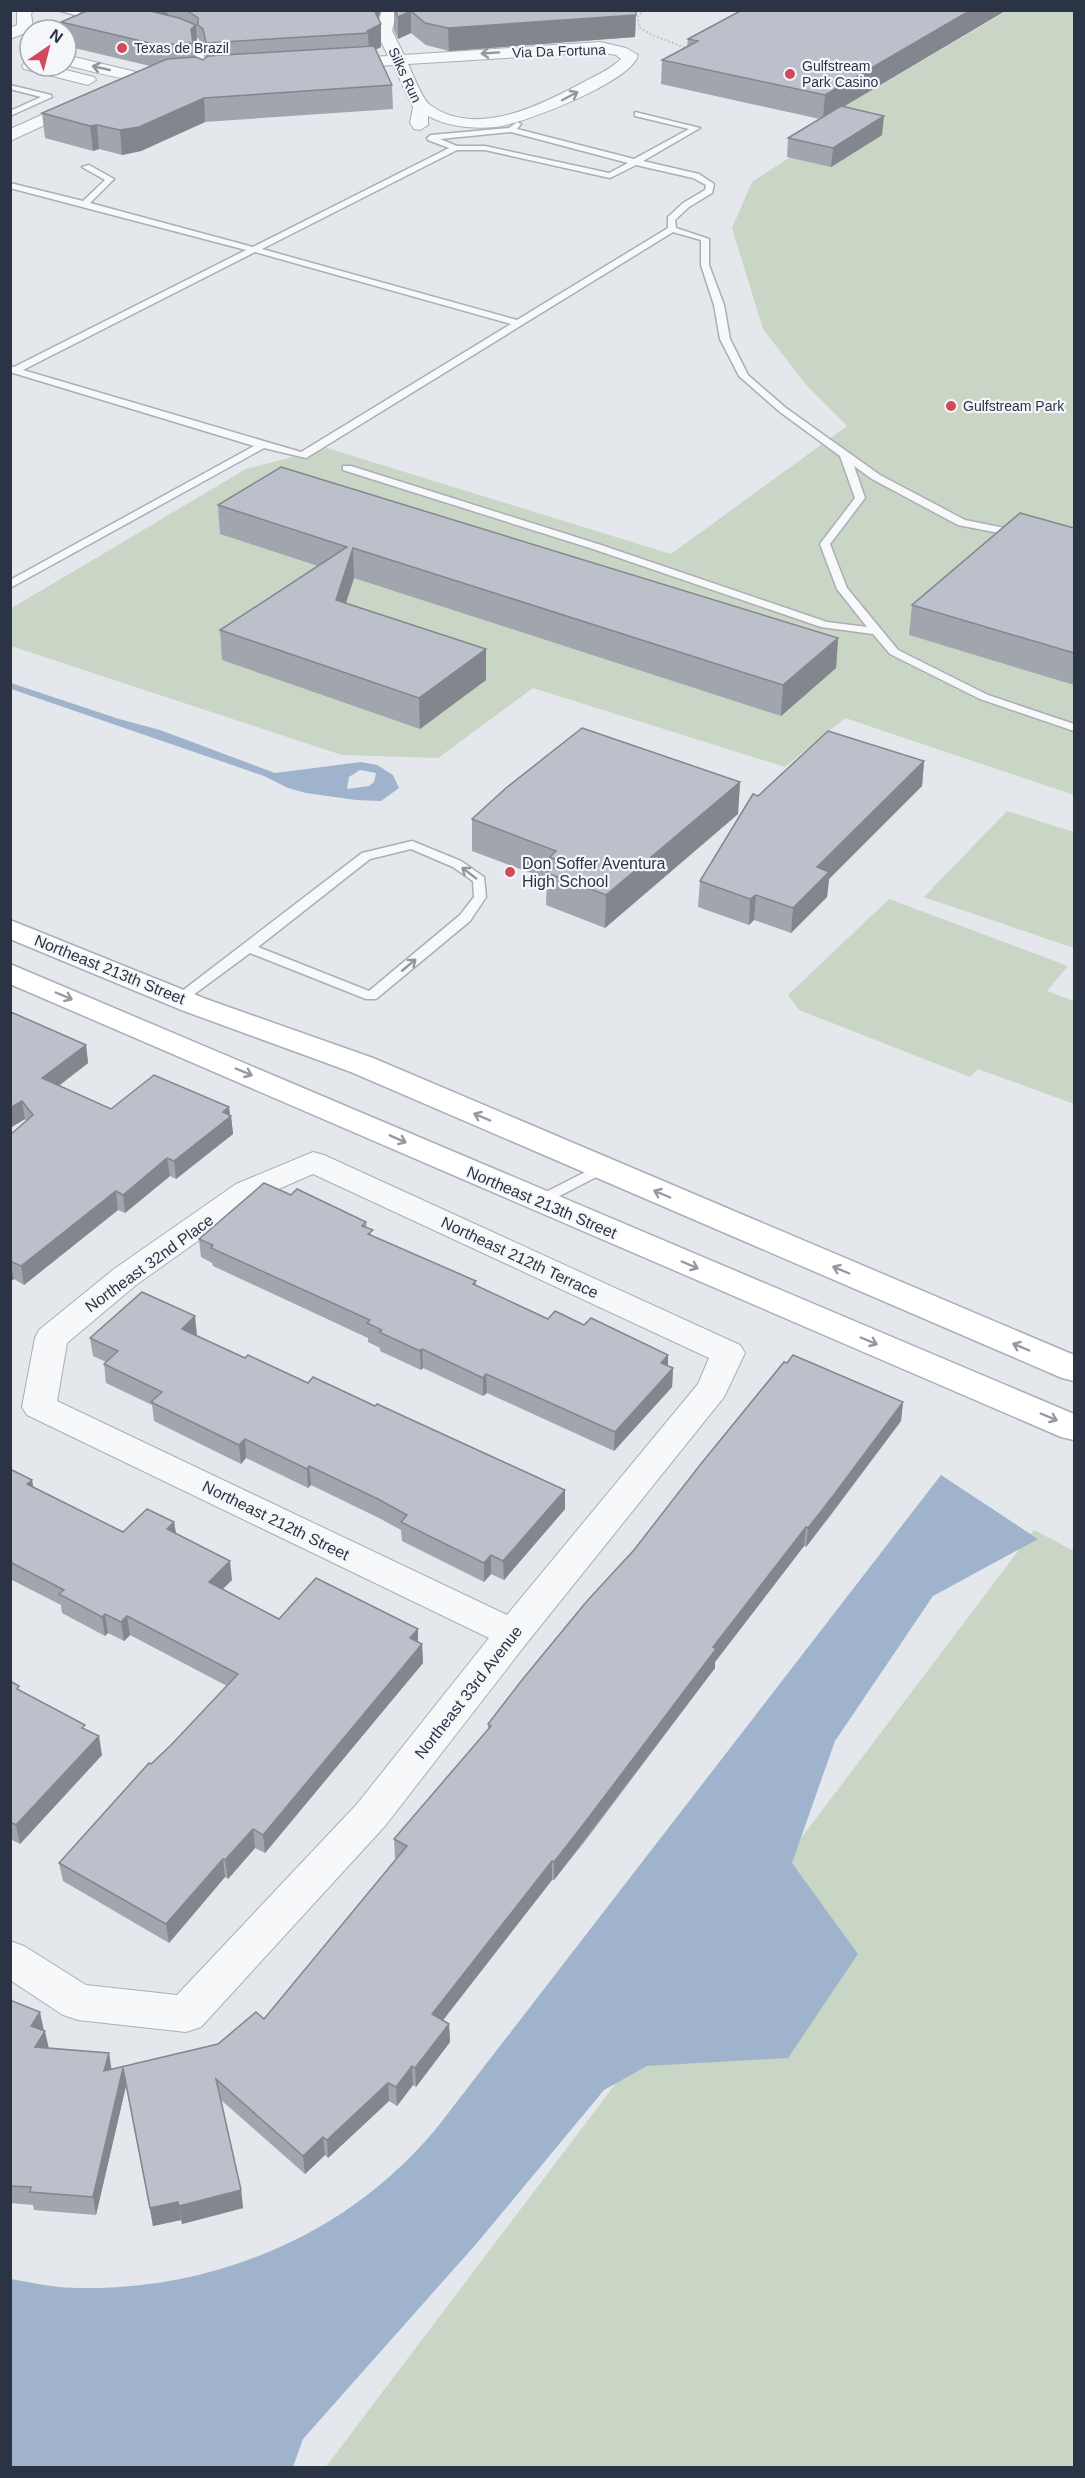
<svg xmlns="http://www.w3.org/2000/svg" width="1085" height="2478" viewBox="0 0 1085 2478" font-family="Helvetica,sans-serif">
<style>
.green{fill:#c9d6c5}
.water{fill:#9fb4cc;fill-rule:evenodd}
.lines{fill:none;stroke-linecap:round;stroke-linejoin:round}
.lane-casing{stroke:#a9aeb7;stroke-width:3}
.street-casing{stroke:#a9aeb7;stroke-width:2}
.secondary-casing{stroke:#a9aeb7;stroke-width:3}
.path{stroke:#c2c5cb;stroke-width:2;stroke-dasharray:2 2;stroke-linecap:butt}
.lane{fill:#f7f8fa;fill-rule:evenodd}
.street{fill:#f7f8fa;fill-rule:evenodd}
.secondary{fill:#fff;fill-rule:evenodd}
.wall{fill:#a1a5ae;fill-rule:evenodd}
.shaded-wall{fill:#83868d}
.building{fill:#bbc0ca;stroke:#83868d;stroke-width:1.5}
.oneway{stroke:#9196a0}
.oneway2{stroke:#959aa2}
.poi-dot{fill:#d1495b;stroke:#f4f6f9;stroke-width:2}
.labels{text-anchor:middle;stroke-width:4.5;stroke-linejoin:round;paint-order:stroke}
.far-poi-label{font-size:14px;fill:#2b3445;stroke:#f4f6f9;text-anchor:start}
.far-street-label{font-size:14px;fill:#2b3445;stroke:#f4f6f9}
.poi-label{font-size:16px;fill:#2b3445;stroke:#f4f6f9;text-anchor:start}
.street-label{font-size:16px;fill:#2b3445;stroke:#f4f6f9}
</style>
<rect width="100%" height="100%" fill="#e4e7ec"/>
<!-- green -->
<g class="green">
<polygon points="1007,11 1074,11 1074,795 845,718 785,767 533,688 438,758 342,755 11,646 10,609 246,469 327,448 671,554 847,426 807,386 763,329 732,228 752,182 841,124 823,119"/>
<polygon points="1007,811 1074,832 1074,948 924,897"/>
<polygon points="889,899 1068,966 1047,991 1074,1001 1074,1104 978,1069 970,1077 799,1010 788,995"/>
<polygon points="1034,1530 1074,1551 1074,2467 325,2468"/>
</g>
<!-- water -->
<g class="water">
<path d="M11,683l108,36 41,11 115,43 86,-11 16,3 16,10 6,13 -18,13 -25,-1 -50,-7 -18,-5 -24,-12 -253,-87zM360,770l16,3 -2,9 -5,4 -22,3 2,-12z"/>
<path d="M941,1475l97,64 -105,57 -98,145 -43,122 66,91 -70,104 -141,8 -43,24 -127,153 -174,196 -10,28h-282v-188c22,4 44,9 67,9 138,3 274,-55 361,-163z"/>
</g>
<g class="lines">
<defs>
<g id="lane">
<polygon points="57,10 71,10 102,19 98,21"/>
<polygon points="199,50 203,52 208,79 204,81 200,79 195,52"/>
<polygon points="10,85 51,95 52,97 10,116 10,111 41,97 10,89"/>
<path d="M635,112l65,16 -57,33 56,13 15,10 -2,9 -23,14 -14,13 1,8 33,11v26l15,40 6,34 18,36 38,33 94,67 85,45 54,11 5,3 -5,3 -61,-12 -86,-46 -18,-13 11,32 -35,46 17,44 51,62 90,45 86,29v7l-94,-32 -90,-45 -17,-20 -52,-7 -228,-78 -250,-79v-4h8l250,79 226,77 40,5 -30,-38 -17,-45 35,-46 -15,-42 -60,-44 -41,-36 -19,-37 -6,-34 -13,-40v-25l-28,-8 -367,226 -42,-10 -254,140v-8l244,-134 -244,-74v-6l4,1 232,-117 -236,-62v-5l73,18 22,-21 -23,-13 7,-2 25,14 -24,24 163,44 196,-99 -21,-8 -1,-2 4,-3 78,-7 8,-6 4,2 -4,5 117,30 55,-30 -54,-13zM511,132l117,31 -19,10 -124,-27h-28l-17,-7zM457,150h28l125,28 26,-13 57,13 13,7 -1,5 -22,13 -15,14v11l-151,92 -255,-71zM255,252l256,72 -210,128 -278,-82z"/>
<path d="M412,841l49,20 23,16 2,20 -16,24 -94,78h-10l-116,-46 -65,48 -5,1 -7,-4 189,-145zM411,849l42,18 20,14 1,16 -14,18 -91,76 -111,-44 112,-88z"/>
<polygon points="603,1163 610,1168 608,1171 544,1204 539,1206 532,1201 534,1198"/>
</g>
<g id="street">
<polygon points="17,10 33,10 31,14 33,27 30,31 10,39 10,28 17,25"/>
<path d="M382,10h15l-5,21 12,24 196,-13 26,6 12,7c-5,26 -115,69 -142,72 -24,2 -47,0 -68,-11v9l-8,5 -6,-1 -4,-6 3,-16 -20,-42 -55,4 -8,-5 8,-5 50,-3 -12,-25zM600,52l16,3 5,4c-10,10 -26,17 -39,24 -43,23 -106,55 -152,22 -8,-6 -17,-31 -22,-41z"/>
<path d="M66,55l70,17 35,-3 8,5c-16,19 -91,-4 -113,-9z"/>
<polygon points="30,61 30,66 50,66 94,77 96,80 88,85 24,69 22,66 24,63"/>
<polygon points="80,98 86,100 88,103 86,106 10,141 10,129"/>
<path d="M313,1152l11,3 416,190 5,8 -21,44 -198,247 -141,182 -184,201 -15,5 -108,-12 -15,-5 -53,-35v-39l14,5 62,39 91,10 180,-191 132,-166 -462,-223 -5,-8 13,-69 4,-8 75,-61 122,-85zM313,1174l396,184 -11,26 -191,231 -450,-214 10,-58 69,-58 122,-87z"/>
</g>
<g id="secondary">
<polygon points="10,920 206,999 373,1058 1074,1355 1074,1381 1062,1378 351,1072 184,1011 10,939"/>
<polygon points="10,964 1074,1414 1074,1440 1061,1437 10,984"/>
</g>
</defs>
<!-- lane casing -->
<use href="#lane" class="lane-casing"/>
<!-- street casing -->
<use href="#street" class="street-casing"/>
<!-- secondary casing -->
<use href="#secondary" class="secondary-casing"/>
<!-- path -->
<polyline class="path" points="644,10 638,16 639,27 652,35 689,49"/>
<!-- lane -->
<use href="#lane" class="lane"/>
<!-- street -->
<use href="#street" class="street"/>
<!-- secondary -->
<use href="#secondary" class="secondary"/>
</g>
<!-- wall -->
<g class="wall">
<path d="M89,10h292l-3,9 3,5v23l-6,3 17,35 1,24 -188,13 -64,29 -19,4 -23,-6 -6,2 -48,-13 -3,-25 108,-47 -84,-20v-16h-5v-8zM197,38l2,1 1,9 5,4 1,6 -3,2 -8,-3 -1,-6 3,-3z"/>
<polygon points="394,10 636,10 635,37 449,51 426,45 411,33 398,39 394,31"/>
<polygon points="742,10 844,107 882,135 831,167 787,157 788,138 820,119 661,84 662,60 687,47 688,39"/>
<polygon points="218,505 838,638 836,668 781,716 354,578 346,603 486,680 420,729 222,660 220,630 318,566 220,534"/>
<polygon points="1074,528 1074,685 909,635 912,605"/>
<polygon points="924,761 922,786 829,879 827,897 791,933 754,920 749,925 698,907 700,881 758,796"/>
<polygon points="740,782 738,814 605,928 546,905 547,879 472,851 472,819"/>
<polygon points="11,1012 86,1045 88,1063 59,1086 111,1109 229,1107 230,1115 231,1116 233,1134 176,1179 170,1176 125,1213 118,1210 24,1285 14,1279 10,1282 10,1135 26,1121 25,1119 10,1128"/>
<polygon points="291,1195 366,1222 367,1228 373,1237 476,1281 476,1285 483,1289 548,1319 673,1368 672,1387 614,1451 487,1393 483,1396 423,1368 421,1370 380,1351 380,1348 368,1342 368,1338 213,1266 212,1263 201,1257 199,1239"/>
<polygon points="197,1335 196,1336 245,1358 308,1383 375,1406 565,1490 565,1509 504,1580 491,1574 484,1582 402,1541 401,1530 379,1518 311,1485 308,1488 246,1458 241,1464 154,1421 152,1405 106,1383 104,1364 106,1362 93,1356 90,1338"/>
<polygon points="903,1402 901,1421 831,1515 806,1547 804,1546 715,1662 715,1668 586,1840 554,1880 552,1880 443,2020 449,2024 450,2042 416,2087 413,2085 397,2106 389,2101 328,2158 325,2155 305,2174 221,2100 241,2190 243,2208 182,2224 181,2220 153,2226 126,2086 96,2215 34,2210 33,2205 10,2203 10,2000 44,2031 49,2048 112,2069 218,2044 264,2019 397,1859 395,1858 394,1839 488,1730 488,1724"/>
<polygon points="10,1469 32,1480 33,1487 123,1532 174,1522 176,1533 232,1580 222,1589 279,1619 418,1642 422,1644 423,1663 265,1853 255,1848 228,1879 225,1877 169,1943 63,1881 59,1863 151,1764 171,1745 227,1686 130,1635 124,1641 108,1633 105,1636 62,1613 61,1605 10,1579"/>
<polygon points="10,1681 20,1691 86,1730 102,1755 20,1844 10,1839"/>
</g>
<!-- shaded-wall -->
<g class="shaded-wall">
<polygon points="152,10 167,10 168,19 154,26"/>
<polygon points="373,10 381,10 375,27 381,24 381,47 369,53 368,33 367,31"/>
<polygon points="636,10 635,37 449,51 448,28"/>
<polygon points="971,10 1007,10 823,119 825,95"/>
<polygon points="411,11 411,33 398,39 398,17"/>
<polygon points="196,25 197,48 194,51 191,29"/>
<polygon points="204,98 205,122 141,151 122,155 120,130"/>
<polygon points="884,116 882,135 831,167 833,148"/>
<polygon points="97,125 99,149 93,151 90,126"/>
<polygon points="353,548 354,578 337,630 336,600"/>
<polygon points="838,638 836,668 781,716 783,685"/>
<polygon points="486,649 486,680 420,729 419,698"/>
<polygon points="924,761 922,786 829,879 827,897 791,933 793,908 817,867"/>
<polygon points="740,782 738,814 605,928 606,895"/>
<polygon points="756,895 754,920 749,925 750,899"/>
<polygon points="86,1045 88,1063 45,1096 42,1078"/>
<polygon points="22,1101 25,1119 10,1128 10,1108"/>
<polygon points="229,1107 230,1117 231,1116 233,1134 176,1179 174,1161"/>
<polygon points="167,1158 170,1176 125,1213 123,1195"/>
<polygon points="116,1191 118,1210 24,1285 21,1266"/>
<polygon points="10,1262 14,1279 10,1282"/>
<polygon points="195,1316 197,1335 184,1347 182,1329"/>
<polygon points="422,1349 423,1368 421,1370 420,1351"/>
<polygon points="668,1355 668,1374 661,1363"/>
<polygon points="673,1368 672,1387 614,1451 615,1432"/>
<polygon points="486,1374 487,1393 483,1396 483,1378"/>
<polygon points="903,1402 901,1421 806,1547 808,1528"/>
<polygon points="245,1439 246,1458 241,1464 239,1445"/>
<polygon points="309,1466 311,1485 308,1488 307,1469"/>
<polygon points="32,1480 35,1498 27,1484"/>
<polygon points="565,1490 565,1509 504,1580 503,1561"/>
<polygon points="174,1522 177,1541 167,1529"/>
<polygon points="806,1527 804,1546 715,1662 715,1668 554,1880 554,1862 713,1647"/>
<polygon points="491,1555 491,1574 484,1582 484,1563"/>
<polygon points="230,1561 232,1580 211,1601 209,1582"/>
<polygon points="105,1614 108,1633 105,1636 102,1617"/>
<polygon points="127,1616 130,1635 124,1641 121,1622"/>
<polygon points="418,1629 418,1648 410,1638"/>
<polygon points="422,1644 423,1663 265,1853 263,1835"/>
<polygon points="99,1736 102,1755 20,1844 16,1825"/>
<polygon points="253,1829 255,1848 228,1879 225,1860"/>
<polygon points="223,1859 225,1877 169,1943 166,1924"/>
<polygon points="552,1861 552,1880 433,2033 432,2014"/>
<polygon points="40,2012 44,2031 31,2026"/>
<polygon points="449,2024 450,2042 416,2087 415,2068"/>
<polygon points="45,2031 49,2050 35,2047"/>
<polygon points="109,2053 112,2072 104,2071"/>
<polygon points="412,2066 413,2085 397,2106 396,2087"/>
<polygon points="123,2068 126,2086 96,2215 93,2197"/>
<polygon points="388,2083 389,2101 328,2158 327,2140"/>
<polygon points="323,2137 325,2155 305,2174 303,2156"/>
<polygon points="241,2190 243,2208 182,2224 179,2206"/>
<polygon points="178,2202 181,2220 153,2226 150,2208"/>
</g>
<!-- building -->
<g class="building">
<polygon points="89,10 146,10 179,18 196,25 191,29 193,43 158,45 61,22"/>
<polygon points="186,10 374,10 381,24 367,31 368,33 206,43 203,29 198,25 198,18"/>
<polygon points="395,10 636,10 636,15 448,28 425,23 411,11 398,17"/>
<polygon points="742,10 971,10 825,95 662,60 698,41 688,39"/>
<polygon points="374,46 392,85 204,98 139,127 120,130 97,125 90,126 42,113 167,59 196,57 203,60 208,56"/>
<polygon points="841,106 884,116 833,148 788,138"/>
<polygon points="281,467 838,638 783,685 353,548 336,600 486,649 419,698 220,630 347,547 218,505"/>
<polygon points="1020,513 1074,528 1074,653 912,605"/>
<polygon points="582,728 740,782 606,895 547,873 561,862 550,857 556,851 472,819 506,788"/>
<polygon points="828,731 924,761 817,867 829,872 793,908 756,895 750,899 700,881 753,794 758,796"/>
<polygon points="11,1012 86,1045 42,1078 111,1109 154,1075 229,1107 223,1112 231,1116 174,1161 167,1158 123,1195 116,1191 21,1266 10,1261 10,1135 33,1115 22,1101 10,1108"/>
<polygon points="264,1183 291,1195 297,1189 366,1222 362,1226 373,1230 368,1234 476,1281 473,1284 548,1319 555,1311 584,1325 591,1318 668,1355 661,1363 673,1368 615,1432 486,1374 483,1378 422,1349 420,1351 379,1332 382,1330 367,1323 370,1320 211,1248 213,1245 199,1239"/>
<polygon points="142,1292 195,1316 182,1329 245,1358 248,1355 308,1383 313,1377 375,1406 377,1404 565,1490 503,1561 491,1555 484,1563 401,1522 407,1515 378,1499 309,1466 307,1469 245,1439 239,1445 151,1402 162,1392 104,1364 118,1351 90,1338"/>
<polygon points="793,1355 903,1402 833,1496 808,1528 806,1527 713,1647 716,1649 586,1821 554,1862 552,1861 432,2014 449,2024 415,2068 412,2066 396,2087 388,2083 327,2140 323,2137 303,2156 216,2079 241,2190 179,2206 178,2202 150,2208 123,2068 93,2197 30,2192 31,2187 10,2186 10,2000 40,2012 31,2026 45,2031 35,2047 109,2053 104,2071 218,2044 256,2012 264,2019 407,1846 394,1839 491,1726 488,1724 522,1680 587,1601 634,1550 700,1465 784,1362 787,1363"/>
<polygon points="10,1469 32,1480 27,1484 123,1532 147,1509 174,1522 167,1529 230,1561 209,1582 279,1619 316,1578 418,1629 410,1638 422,1644 263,1835 253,1829 225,1860 223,1859 166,1924 59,1863 149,1763 151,1764 171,1745 238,1674 127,1616 121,1622 105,1614 102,1617 59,1594 64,1590 10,1562"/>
<polygon points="10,1681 19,1686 17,1689 85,1725 82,1728 99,1736 16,1825 10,1822"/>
</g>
<!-- one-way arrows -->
<defs><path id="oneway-shaft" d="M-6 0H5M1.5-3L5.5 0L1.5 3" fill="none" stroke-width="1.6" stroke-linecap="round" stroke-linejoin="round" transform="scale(1.5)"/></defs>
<g class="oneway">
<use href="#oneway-shaft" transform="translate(490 53) rotate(176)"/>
<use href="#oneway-shaft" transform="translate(101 68) rotate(-167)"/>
<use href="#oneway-shaft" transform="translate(570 96) rotate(-28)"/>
<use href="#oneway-shaft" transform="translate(469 873) rotate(-143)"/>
<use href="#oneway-shaft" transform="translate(409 965) rotate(-40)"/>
</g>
<g class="oneway2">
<use href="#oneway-shaft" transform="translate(64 996) rotate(23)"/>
<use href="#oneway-shaft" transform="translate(244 1072) rotate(23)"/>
<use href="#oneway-shaft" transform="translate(482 1117) rotate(-157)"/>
<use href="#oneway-shaft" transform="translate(398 1139) rotate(24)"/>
<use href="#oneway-shaft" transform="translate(662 1194) rotate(-157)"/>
<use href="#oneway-shaft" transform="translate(690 1265) rotate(23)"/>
<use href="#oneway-shaft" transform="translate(841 1270) rotate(-157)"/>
<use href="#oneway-shaft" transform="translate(869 1341) rotate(23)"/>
<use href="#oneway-shaft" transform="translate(1021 1347) rotate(-157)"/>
<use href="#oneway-shaft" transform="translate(1049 1417) rotate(23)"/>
</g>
<!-- markers -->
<g class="poi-dot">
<circle cx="122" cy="48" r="6"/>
<circle cx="790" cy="74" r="6"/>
<circle cx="951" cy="406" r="6"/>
<circle cx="510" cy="872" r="6"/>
</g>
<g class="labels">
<!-- far-poi labels -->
<g class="far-poi-label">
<text x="134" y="53">Texas de Brazil</text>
<text x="802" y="71">Gulfstream<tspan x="802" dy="16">Park Casino</tspan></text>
<text x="963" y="411">Gulfstream Park</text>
</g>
<!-- far-street labels -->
<g class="far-street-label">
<text transform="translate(559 51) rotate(-2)" y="5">Via Da Fortuna</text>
<text transform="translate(405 75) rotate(65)" y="5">Silks Run</text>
</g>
<!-- poi labels -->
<g class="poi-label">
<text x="522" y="869">Don Soffer Aventura<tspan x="522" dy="18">High School</tspan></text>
</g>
<!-- street labels -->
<g class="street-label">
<text transform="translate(110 969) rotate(22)" y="6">Northeast 213th Street</text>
<text transform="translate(542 1202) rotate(23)" y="6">Northeast 213th Street</text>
<text transform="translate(520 1257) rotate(25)" y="6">Northeast 212th Terrace</text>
<text transform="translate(149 1263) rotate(-36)" y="6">Northeast 32nd Place</text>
<text transform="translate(276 1520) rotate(26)" y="6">Northeast 212th Street</text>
<text transform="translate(468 1692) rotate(-52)" y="6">Northeast 33rd Avenue</text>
</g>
</g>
<!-- border -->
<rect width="1085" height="2478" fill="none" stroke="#2b3445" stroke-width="24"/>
<!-- north arrow -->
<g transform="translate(48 48) rotate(35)"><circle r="28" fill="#f4f6f9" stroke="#a4a8b1" stroke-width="1.5"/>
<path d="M0-4.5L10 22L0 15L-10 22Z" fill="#d1495b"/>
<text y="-9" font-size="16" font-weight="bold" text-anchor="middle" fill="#2b3445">N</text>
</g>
</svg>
